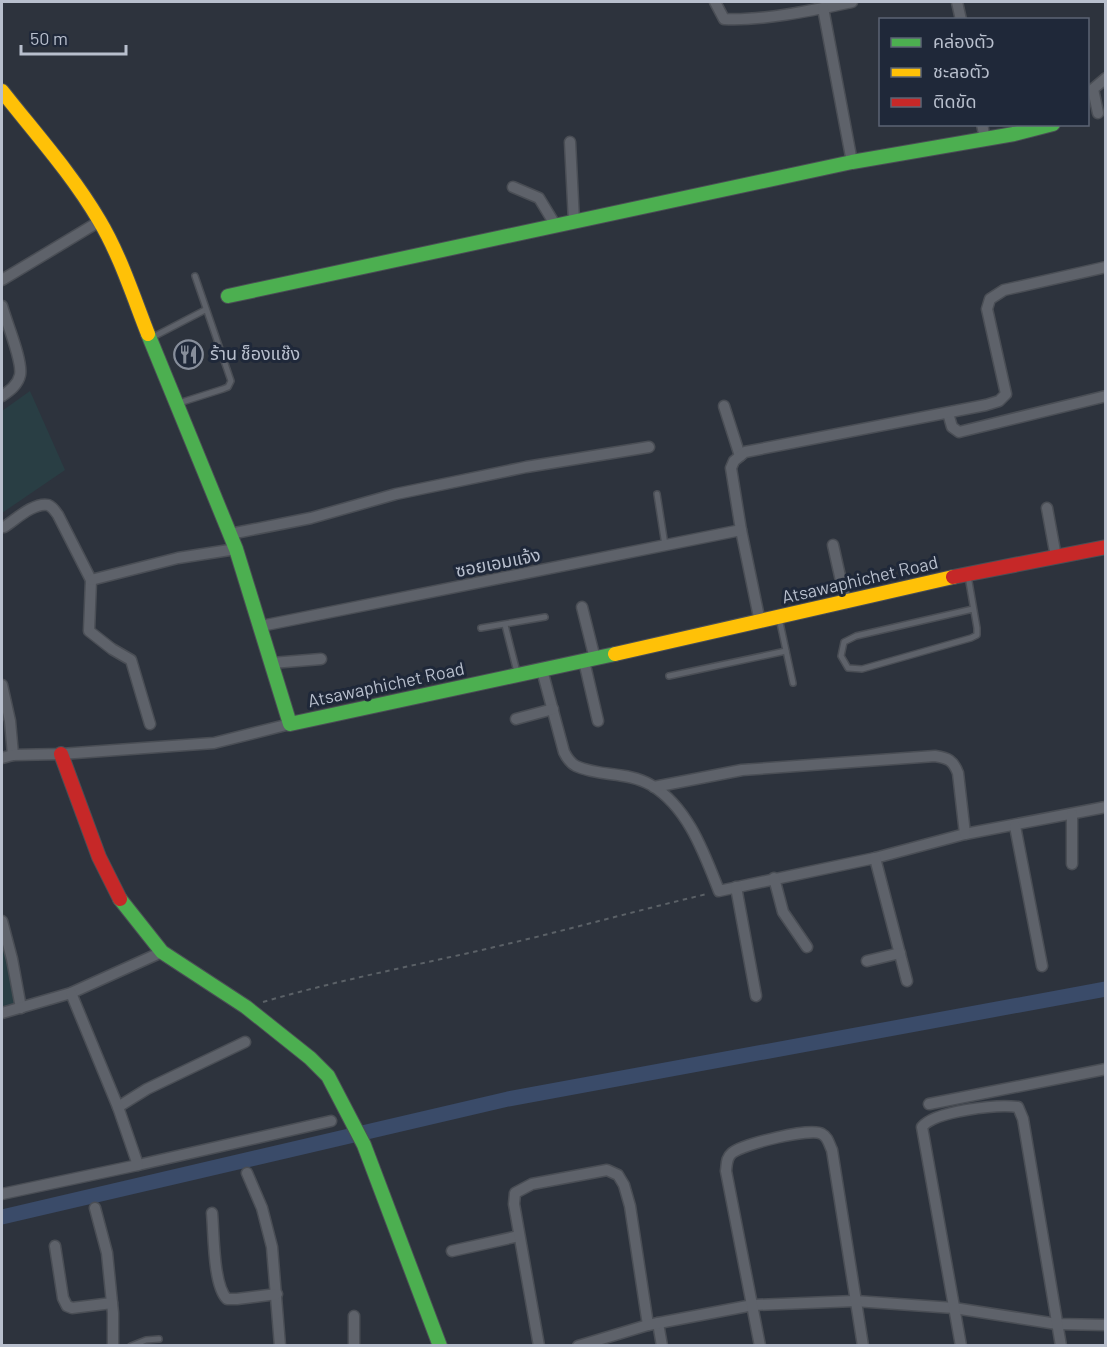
<svg xmlns="http://www.w3.org/2000/svg" width="1107" height="1347" viewBox="0 0 1107 1347" font-family="Barlow,'Noto Sans Thai',sans-serif">
<style>
.green{fill:#293e44}
.lines{fill:none;stroke-linecap:round;stroke-linejoin:round}
.canal{stroke:#3a4b69;stroke-width:15}
.lane-casing{stroke:#4a4e55;stroke-width:8}
.street-casing{stroke:#4a4e55;stroke-width:13}
.fast-casing{stroke:#4a4e55;stroke-width:16}
.slow-casing{stroke:#4a4e55;stroke-width:16}
.jam-casing{stroke:#4a4e55;stroke-width:16}
.path{stroke:#5b6167;stroke-width:2;stroke-dasharray:4.5 4.5;stroke-linecap:butt}
.lane{stroke:#5e626a;stroke-width:5}
.street{stroke:#5e626a;stroke-width:10}
.fast{stroke:#4caf50;stroke-width:14}
.slow{stroke:#ffc107;stroke-width:14}
.jam{stroke:#c62828;stroke-width:14}
.labels{text-anchor:middle;stroke-width:6;stroke-linejoin:round;paint-order:stroke}
.poi-label{font-size:18px;fill:#b8bfcd;stroke:#1f2839;text-anchor:start}
.street-label{font-size:18px;fill:#b8bfcd;stroke:#1f2839}
</style>
<rect width="100%" height="100%" fill="#2d333d"/>
<!-- green -->
<g class="green">
<polygon points="30,391 65,470 2,513 2,411"/>
<polygon points="2,938 9,959 16,1004 2,1007"/>
</g>
<g class="lines">
<!-- canal -->
<polyline class="canal" points="2,1217 508,1099 1106,989"/>
<defs>
<g id="lane">
<polyline points="153,337 205,310"/>
<polyline points="179,403 223,389 228,387 231,381 195,276"/>
<polyline points="657,494 665,545"/>
<polyline points="968,576 977,628 977,635 971,638 862,669 848,668 841,656 844,642 856,636 973,609"/>
<polyline points="779,618 793,683"/>
<polyline points="505,625 517,672"/>
<polyline points="481,628 545,617"/>
<polyline points="669,676 786,651"/>
<polyline points="131,1346 146,1340 159,1339"/>
</g>
<g id="street">
<path d="M715,2l9,17c40,2 90,-9 128,-17"/>
<polyline points="957,2 961,20"/>
<polyline points="823,8 852,162"/>
<polyline points="1098,113 1093,89 1106,78"/>
<polyline points="982,124 985,139"/>
<polyline points="570,142 574,222"/>
<polyline points="513,187 539,198 556,226"/>
<polyline points="2,280 100,221"/>
<path d="M2,306c4,15 21,55 18,69 -2,10 -11,16 -18,21"/>
<polyline points="724,406 740,456"/>
<polyline points="948,413 952,427 959,432 1106,396"/>
<polyline points="1047,508 1056,557"/>
<path d="M4,527c11,-7 30,-25 44,-22 5,2 7,6 10,10l33,65 -2,51 23,18 19,11 19,64"/>
<polyline points="230,534 311,518 396,494 526,467 649,447"/>
<polyline points="833,545 846,603"/>
<polyline points="91,580 178,558 236,549"/>
<polyline points="582,607 595,659"/>
<polyline points="760,622 741,530 731,468 734,461 745,452 986,405 999,401 1006,394 987,309 990,299 1004,290 1106,267"/>
<polyline points="261,626 741,530"/>
<polyline points="584,661 598,721"/>
<polyline points="272,663 321,659"/>
<path d="M542,670l22,82c3,6 6,11 12,14 23,11 51,5 75,19 37,22 53,68 68,106l156,-33 90,-24 141,-27"/>
<polyline points="2,685 10,721 13,755"/>
<polyline points="516,719 553,709"/>
<polyline points="2,758 13,755 61,754 214,743 290,724"/>
<path d="M654,787l88,-17 193,-14c13,2 18,4 23,17l7,61"/>
<polyline points="1015,826 1042,966"/>
<polyline points="875,858 907,981"/>
<polyline points="1072,864 1072,814"/>
<polyline points="774,878 783,912 807,947"/>
<polyline points="736,887 756,996"/>
<polyline points="2,921 12,959 21,1008"/>
<polyline points="867,961 900,953"/>
<polyline points="2,1013 71,993 162,952"/>
<polyline points="929,1104 1106,1069"/>
<polyline points="118,1107 147,1089 245,1042"/>
<polyline points="138,1165 331,1121"/>
<polyline points="247,1173 262,1208 272,1247 280,1346"/>
<polyline points="2,1194 138,1165 118,1107 71,993"/>
<polyline points="95,1208 107,1253 113,1313 113,1346"/>
<path d="M212,1213c2,21 1,72 15,86h10l40,-5"/>
<polyline points="55,1246 63,1298 67,1306 72,1308 112,1303"/>
<polyline points="452,1251 519,1236"/>
<polyline points="354,1316 354,1346"/>
<polyline points="658,1323 662,1346"/>
<polyline points="539,1346 514,1204 515,1193 532,1184 607,1170 618,1175 624,1185 630,1206 648,1325"/>
<polyline points="578,1346 648,1325 753,1305 855,1301 954,1308 1057,1324 1106,1325"/>
<path d="M760,1346l-34,-175c1,-7 0,-13 6,-18 11,-9 79,-26 90,-19 6,3 7,10 10,16l31,196"/>
<path d="M961,1346l-39,-219c12,-16 76,-23 96,-20l5,12 38,227"/>
</g>
<g id="fast">
<polyline points="228,296 852,162 1014,134 1053,124"/>
<polyline points="148,334 236,549 290,724 615,654"/>
<polyline points="120,899 162,952 246,1007 310,1058 328,1076 364,1145 440,1346"/>
</g>
<g id="slow">
<path d="M2,91c33,42 70,83 97,129 21,35 34,76 49,114"/>
<polyline points="615,654 953,577"/>
</g>
<g id="jam">
<polyline points="953,577 1106,547"/>
<polyline points="61,754 99,857 120,899"/>
</g>
</defs>
<!-- lane casing -->
<use href="#lane" class="lane-casing"/>
<!-- street casing -->
<use href="#street" class="street-casing"/>
<!-- fast casing -->
<use href="#fast" class="fast-casing"/>
<!-- slow casing -->
<use href="#slow" class="slow-casing"/>
<!-- jam casing -->
<use href="#jam" class="jam-casing"/>
<!-- path -->
<path class="path" d="M263,1002c79,-23 160,-38 240,-57 68,-16 136,-35 204,-51"/>
<!-- lane -->
<use href="#lane" class="lane"/>
<!-- street -->
<use href="#street" class="street"/>
<!-- fast -->
<use href="#fast" class="fast"/>
<!-- slow -->
<use href="#slow" class="slow"/>
<!-- jam -->
<use href="#jam" class="jam"/>
</g>
<!-- icons -->
<defs>
<symbol id="restaurant-ring" viewBox="-11 -11 22 22"><circle r="9.5" fill="#1f2839" stroke="#878e9b" stroke-width="1.5"/><path d="M-5-6h1v4h1v-4h1v4h1v-4h1v5L-1.5 .5V6h-2V.5L-5-1ZM5-6V6H3V1.5H1.5Q1.5-4 5-6Z" fill="#878e9b"/></symbol>
</defs>
<g fill-rule="evenodd">
<use href="#restaurant-ring" x="172" y="338" width="33" height="33"/>
</g>
<g class="labels">
<!-- poi labels -->
<g class="poi-label">
<text x="210" y="360">ร้าน ช็องแช๊ง</text>
</g>
<!-- street labels -->
<g class="street-label">
<text transform="translate(498 563) rotate(-11)" y="6">ซอยเอมแจ้ง</text>
<text transform="translate(860 580) rotate(-13)" y="6">Atsawaphichet Road</text>
<text transform="translate(386 685) rotate(-12)" y="6">Atsawaphichet Road</text>
</g>
</g>
<!-- border -->
<rect width="1107" height="1347" fill="none" stroke="#b8bfcd" stroke-width="6"/>
<!-- legend -->
<rect x="879" y="18" width="210" height="108" fill="#1f2839" stroke="#5c6474" stroke-width="1.5"/>
<rect x="891" y="38" width="30" height="9" fill="#4caf50" stroke="#5c6474" stroke-width="1.5"/>
<text x="933" y="48" font-size="18" fill="#b8bfcd">คล่องตัว</text>
<rect x="891" y="68" width="30" height="9" fill="#ffc107" stroke="#5c6474" stroke-width="1.5"/>
<text x="933" y="78" font-size="18" fill="#b8bfcd">ชะลอตัว</text>
<rect x="891" y="98" width="30" height="9" fill="#c62828" stroke="#5c6474" stroke-width="1.5"/>
<text x="933" y="108" font-size="18" fill="#b8bfcd">ติดขัด</text>
<!-- scale -->
<path d="M21 45v9h105v-9" fill="none" stroke="#b8bfcd" stroke-width="3"/>
<text x="30" y="45" font-size="18" fill="#b8bfcd" stroke="#1f2839" stroke-width="4.5" paint-order="stroke">50 m</text>
</svg>
